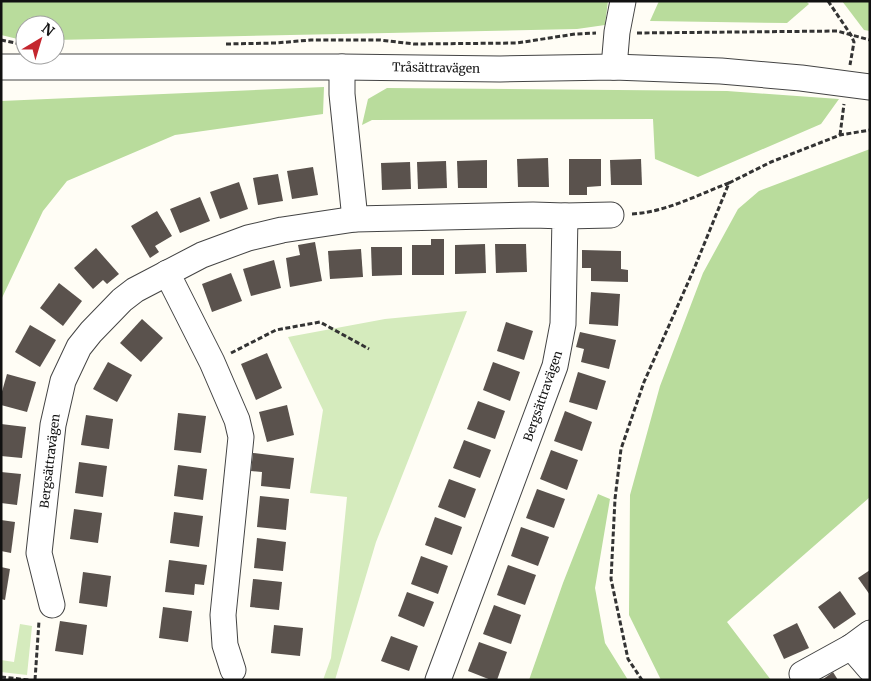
<svg xmlns="http://www.w3.org/2000/svg" width="871" height="681" viewBox="0 0 871 681" font-family="Merriweather,serif">
<style>
.green{fill:#d5ebbd}
.forest{fill:#b9dc9c}
.building{fill:#5a524d}
.lines{fill:none;stroke-linecap:round;stroke-linejoin:round}
.minor-casing{stroke:#444;stroke-width:27}
.path{stroke:#333;stroke-width:3;stroke-dasharray:5 2.5;stroke-linecap:butt}
.minor{stroke:#fff;stroke-width:25}
.labels{text-anchor:middle;stroke-width:5;stroke-linejoin:round;paint-order:stroke}
.street-label{font-size:12px;fill:#111;stroke:#fff}
</style>
<rect width="100%" height="100%" fill="#fffdf5"/>
<!-- green -->
<g class="green">
<polygon points="467,311 376,542 335,680 323,680 331,658 347,497 310,493 323,410 288,337 385,319"/>
<polygon points="20,624 32,626 27,675 1,672 1,660 14,662"/>
</g>
<!-- forest -->
<g class="forest">
<polygon points="1,1 608,1 605,25 577,29 55,40 55,25 25,25 25,40 22,40 1,35"/>
<polygon points="659,1 806,1 809,4 787,23 650,21"/>
<polygon points="842,1 870,1 870,31 864,30"/>
<polygon points="324,87 323,114 175,135 67,181 43,211 1,300 1,101"/>
<polygon points="387,88 727,91 839,99 821,124 698,177 655,159 653,119 372,120 362,125 368,99"/>
<polygon points="870,149 870,497 727,622 771,680 661,680 629,615 630,495 660,386 703,273 738,209 759,191"/>
<polygon points="598,494 610,499 595,588 605,643 628,680 529,680 563,583"/>
</g>
<!-- building -->
<g class="building">
<polygon points="548,158 549,187 518,187 517,159"/>
<polygon points="569,159 601,159 601,186 587,187 587,195 569,195"/>
<polygon points="641,159 642,185 611,185 610,160"/>
<polygon points="487,160 487,188 458,188 457,161"/>
<polygon points="446,161 447,188 418,189 417,162"/>
<polygon points="410,162 411,189 382,190 381,163"/>
<polygon points="313,167 318,195 292,199 287,171"/>
<polygon points="278,174 283,201 258,205 253,178"/>
<polygon points="239,182 248,209 220,219 210,192"/>
<polygon points="200,197 210,221 180,233 170,209"/>
<polygon points="157,211 172,236 155,246 159,252 150,258 131,226"/>
<polygon points="431,239 444,239 444,275 412,275 412,245 431,245"/>
<polygon points="315,242 322,281 290,287 286,258 300,255 298,245"/>
<polygon points="485,244 486,273 455,274 455,245"/>
<polygon points="495,244 526,244 527,272 496,273"/>
<polygon points="371,247 402,247 402,275 372,276"/>
<polygon points="96,248 119,274 107,284 103,280 93,289 74,268"/>
<polygon points="361,249 363,277 330,279 328,251"/>
<polygon points="582,250 621,251 621,269 628,270 628,282 591,281 591,268 582,268"/>
<polygon points="274,260 281,288 251,296 243,269"/>
<polygon points="231,273 242,301 212,312 202,284"/>
<polygon points="59,283 82,301 63,326 40,308"/>
<polygon points="591,292 620,294 618,326 589,324"/>
<polygon points="142,319 163,338 141,362 120,343"/>
<polygon points="506,322 533,331 524,360 497,351"/>
<polygon points="30,325 56,340 40,367 15,352"/>
<polygon points="580,332 616,340 609,369 581,362 584,349 576,347"/>
<polygon points="267,353 282,388 256,400 241,364"/>
<polygon points="108,362 132,375 117,402 93,389"/>
<polygon points="493,362 520,372 510,401 483,390"/>
<polygon points="578,372 606,381 597,410 569,402"/>
<polygon points="7,374 36,382 27,412 1,405 1,395"/>
<polygon points="478,401 505,411 495,439 467,429"/>
<polygon points="287,405 294,435 267,442 259,412"/>
<polygon points="565,411 592,422 582,451 554,441"/>
<polygon points="178,413 206,416 201,453 174,450"/>
<polygon points="86,415 113,419 109,449 81,445"/>
<polygon points="1,424 26,427 22,458 1,456"/>
<polygon points="464,440 491,450 480,478 453,468"/>
<polygon points="551,450 578,460 567,490 540,479"/>
<polygon points="253,453 294,458 290,489 261,486 262,472 251,471"/>
<polygon points="79,462 107,466 103,497 75,493"/>
<polygon points="178,465 207,469 203,500 174,496"/>
<polygon points="1,472 21,474 17,505 1,503"/>
<polygon points="449,479 476,489 465,518 438,507"/>
<polygon points="537,489 565,499 554,528 526,518"/>
<polygon points="260,496 289,499 286,530 257,527"/>
<polygon points="74,509 102,513 98,543 70,539"/>
<polygon points="174,512 203,516 199,547 170,543"/>
<polygon points="435,517 462,527 452,555 425,545"/>
<polygon points="1,520 15,522 11,553 1,551"/>
<polygon points="521,527 549,537 538,566 511,556"/>
<polygon points="257,538 286,542 283,571 254,568"/>
<polygon points="421,556 448,566 438,594 411,584"/>
<polygon points="169,560 207,565 204,585 195,584 194,595 165,592"/>
<polygon points="508,565 536,575 525,605 497,595"/>
<polygon points="1,567 10,569 5,600 1,599"/>
<polygon points="870,570 870,595 858,578"/>
<polygon points="83,572 111,576 107,607 79,603"/>
<polygon points="253,579 282,582 279,610 250,607"/>
<polygon points="840,591 856,614 834,629 818,607"/>
<polygon points="407,592 434,602 424,627 398,616"/>
<polygon points="494,605 521,615 511,644 483,634"/>
<polygon points="163,607 192,611 188,642 159,638"/>
<polygon points="60,621 87,625 83,655 55,651"/>
<polygon points="797,623 809,648 784,659 773,635"/>
<polygon points="274,625 303,628 300,656 271,653"/>
<polygon points="391,636 418,646 409,671 381,661"/>
<polygon points="479,642 507,652 497,680 491,680 468,671"/>
<polygon points="833,672 838,680 822,680"/>
</g>
<g class="lines">
<defs>
<g id="minor">
<polyline points="1,67 342,67 500,69 614,67 721,71 801,78 870,87"/>
<polyline points="342,67 342,94 355,219 533,215 565,216 563,324 555,366 438,680"/>
<polyline points="614,67 617,32 623,1"/>
<polyline points="565,216 611,215"/>
<polyline points="167,273 212,362 237,420 241,437 223,615 225,645 233,670"/>
<polyline points="52,605 39,553 53,425 63,381 79,347 91,332 122,300 135,290 202,255 248,238 282,230 355,219"/>
<polyline points="851,647 870,669"/>
<polyline points="802,674 851,647 870,633"/>
</g>
</defs>
<!-- minor casing -->
<use href="#minor" class="minor-casing"/>
<!-- path -->
<g class="path">
<polyline points="828,1 851,35 854,42 850,65"/>
<polyline points="637,33 837,31 870,40"/>
<polyline points="1,40 20,44"/>
<polyline points="226,44 276,43 311,40 380,40 414,44 517,43 575,34 596,33"/>
<polyline points="840,135 844,104"/>
<polyline points="729,183 771,162 840,135 870,130"/>
<path d="M632,214c34,-2 65,-19 97,-31l-35,86 -50,113 -23,67 -6,50 -4,80 17,80 14,21"/>
<polyline points="231,353 276,330 320,322 369,349"/>
<polyline points="1,677 29,680"/>
<polyline points="35,680 39,621"/>
</g>
<!-- minor -->
<use href="#minor" class="minor"/>
</g>
<g class="labels">
<!-- street labels -->
<g class="street-label">
<text transform="translate(436 68) rotate(1)" y="4">Tråsättravägen</text>
<text transform="translate(543 396) rotate(-71)" y="4">Bergsättravägen</text>
<text transform="translate(50 461) rotate(-83)" y="4">Bergsättravägen</text>
</g>
</g>
<!-- border -->
<rect width="871" height="681" fill="none" stroke="#111111" stroke-width="5"/>
<!-- north arrow -->
<g transform="translate(40 40) rotate(38)"><circle r="24" fill="#ffffff" stroke="#a0a0a0"/>
<path d="M0-4L9 19L0 12L-9 19Z" fill="#c4262e"/>
<text y="-8" font-size="14" font-weight="bold" text-anchor="middle" fill="#111111">N</text>
</g>
</svg>
